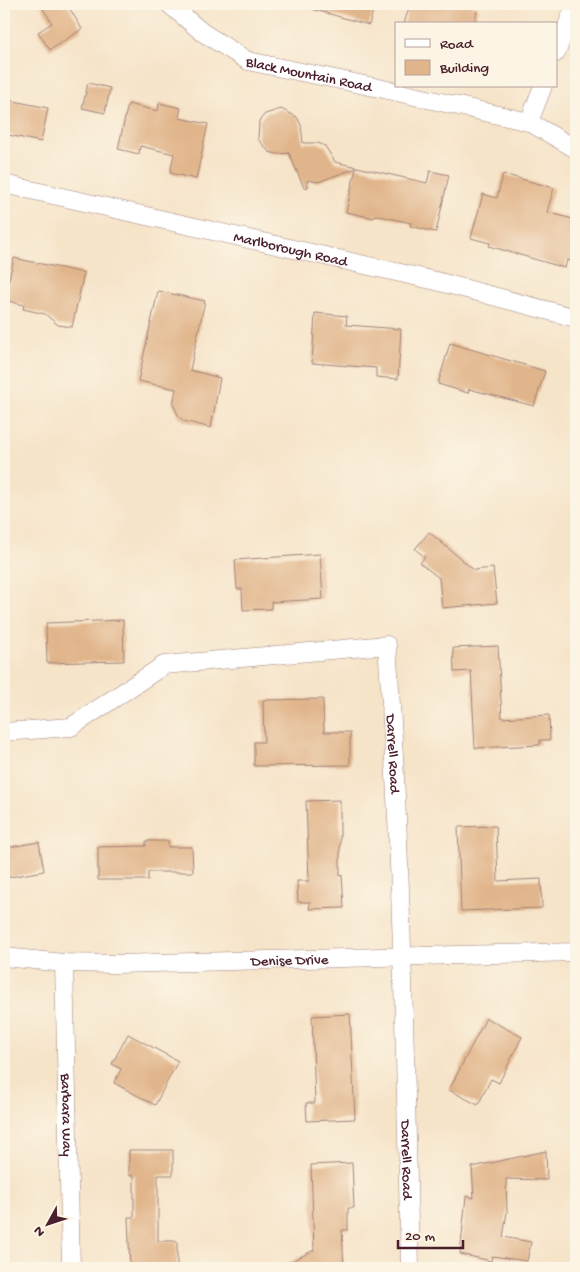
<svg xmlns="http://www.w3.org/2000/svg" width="580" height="1272" viewBox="0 0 580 1272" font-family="'Gochi Hand',sans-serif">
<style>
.building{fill:#e1b58b}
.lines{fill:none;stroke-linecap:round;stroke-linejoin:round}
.minor-casing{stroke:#a0827a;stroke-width:19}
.minor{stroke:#fff;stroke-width:18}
.labels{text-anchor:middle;stroke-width:4.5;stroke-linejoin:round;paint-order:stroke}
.street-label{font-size:15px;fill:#4a1f2b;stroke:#fcf5e5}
</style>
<rect width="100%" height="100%" fill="#fcf5e5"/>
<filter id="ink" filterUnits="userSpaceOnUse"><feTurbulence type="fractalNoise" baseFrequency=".02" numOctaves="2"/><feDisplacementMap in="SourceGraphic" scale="10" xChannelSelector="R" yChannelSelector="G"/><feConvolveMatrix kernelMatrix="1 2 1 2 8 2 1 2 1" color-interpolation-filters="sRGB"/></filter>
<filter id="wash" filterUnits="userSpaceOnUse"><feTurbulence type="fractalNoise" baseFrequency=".0096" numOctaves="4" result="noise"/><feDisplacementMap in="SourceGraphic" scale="20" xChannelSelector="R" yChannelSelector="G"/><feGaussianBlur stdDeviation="1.12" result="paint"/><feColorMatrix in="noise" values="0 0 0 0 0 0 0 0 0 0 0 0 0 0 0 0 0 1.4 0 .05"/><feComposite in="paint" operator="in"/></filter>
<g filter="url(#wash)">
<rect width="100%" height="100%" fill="#f6e4c9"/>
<g id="blocks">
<!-- building -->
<g class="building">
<polygon points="40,4 67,4 82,29 50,50 38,32 52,23"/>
<polygon points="312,4 375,4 369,25 312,9"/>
<polygon points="410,4 467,4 478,7 474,24 404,24"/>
<polygon points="88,83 110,88 105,113 82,108"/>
<polygon points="4,99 48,108 41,142 4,134"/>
<polygon points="159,103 181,108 179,118 208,124 196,179 170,173 174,154 140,146 139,154 118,149 128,104 158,111"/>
<polygon points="281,109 297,117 301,125 303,143 318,143 325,146 335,162 427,183 430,171 449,175 436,232 410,226 411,223 375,215 374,218 346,212 356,168 318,182 307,180 308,187 304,188 289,153 277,154 269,152 258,139 259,121 265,114"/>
<polygon points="503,174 554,188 547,212 576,220 576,262 567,260 565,268 489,246 490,243 471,238 483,194 497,198"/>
<polygon points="14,258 84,273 72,327 58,325 45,314 23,309 24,305 4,300"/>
<polygon points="158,291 205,301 190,370 220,378 211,428 184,421 179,417 173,404 176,389 138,381"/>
<polygon points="315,313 347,316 346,325 401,329 398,379 376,377 376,368 312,363"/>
<polygon points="450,343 545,371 534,406 469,389 468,393 438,384"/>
<polygon points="429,532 474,570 493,568 497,603 442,608 439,578 420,563 425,557 415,549"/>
<polygon points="320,554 323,599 271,602 271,609 243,610 242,589 237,589 235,560"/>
<polygon points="123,620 124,661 47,663 46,623"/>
<polygon points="498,646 502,718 549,715 550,740 540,740 540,745 475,748 471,671 454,672 453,648"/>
<polygon points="323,699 324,732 350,732 350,765 254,766 254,742 264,742 263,700"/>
<polygon points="340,800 340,876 342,875 344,908 309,909 310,902 298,902 297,881 309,881 306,801"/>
<polygon points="496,826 498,881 541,879 542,908 461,911 458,827"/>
<polygon points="146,841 168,841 168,847 192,847 193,872 148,872 148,880 98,880 98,847 146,846"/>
<polygon points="39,842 44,871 4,878 4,848"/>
<polygon points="350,1014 355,1119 307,1121 306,1103 315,1103 312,1016"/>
<polygon points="486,1018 522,1037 499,1083 491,1079 478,1105 449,1090"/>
<polygon points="128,1034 178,1061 155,1105 114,1083 121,1069 112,1064"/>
<polygon points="129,1150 173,1150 173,1175 158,1175 158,1241 177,1241 177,1268 130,1268 128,1217 134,1217 134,1175 129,1175"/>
<polygon points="546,1151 547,1180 506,1179 507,1212 503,1237 531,1242 527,1261 492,1256 491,1261 460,1254 466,1196 474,1198 472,1167"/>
<polygon points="352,1163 354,1208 348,1208 348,1230 342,1230 344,1268 278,1268 314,1250 311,1165"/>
</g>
</g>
</g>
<g filter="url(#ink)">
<use href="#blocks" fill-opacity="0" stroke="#a0827a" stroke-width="1"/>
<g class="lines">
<defs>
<g id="minor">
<path id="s1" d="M169,4l33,28 46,29 131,27 150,34 47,27"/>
<polyline points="556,53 576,4"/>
<polyline points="529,122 543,86"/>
<path id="s2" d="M4,184l432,97 140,37"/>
<path id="s3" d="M4,732l67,-5 93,-62 223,-20c15,207 18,415 23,623"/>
<path id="s4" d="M4,957l60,6 52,1 460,-12"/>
<path id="s5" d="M64,963l7,305"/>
</g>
</defs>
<!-- minor casing -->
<use href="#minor" class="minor-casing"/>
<!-- minor -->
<use href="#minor" class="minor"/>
</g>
</g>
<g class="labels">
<!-- street labels -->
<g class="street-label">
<text dy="5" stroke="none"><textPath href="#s1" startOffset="160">Black Mountain Road</textPath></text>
<text dy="5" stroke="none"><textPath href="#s2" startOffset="294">Marlborough Road</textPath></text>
<text dy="5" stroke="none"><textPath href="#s3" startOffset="512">Darrell Road</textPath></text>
<text dy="5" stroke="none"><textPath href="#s4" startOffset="286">Denise Drive</textPath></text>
<text dy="5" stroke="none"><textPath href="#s5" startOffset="152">Barbara Way</textPath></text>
<text dy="5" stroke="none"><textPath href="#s3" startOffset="918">Darrell Road</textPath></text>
</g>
</g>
<!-- margin -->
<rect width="580" height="1272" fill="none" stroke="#fcf5e5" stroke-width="20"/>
<!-- legend -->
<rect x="395" y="22" width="162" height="65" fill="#fcf5e5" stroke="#b59f9b"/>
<rect x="405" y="39" width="25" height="8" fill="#ffffff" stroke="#b59f9b"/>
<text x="440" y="48" font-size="15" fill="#4a1f2b">Road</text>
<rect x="405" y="60" width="25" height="15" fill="#e1b58b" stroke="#b59f9b"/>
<text x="440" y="72" font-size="15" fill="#4a1f2b">Building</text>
<!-- north arrow -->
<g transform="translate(48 1224) rotate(230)" stroke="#fcf5e5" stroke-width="4" paint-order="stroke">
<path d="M0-4L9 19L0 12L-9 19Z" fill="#4a1f2b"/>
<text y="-8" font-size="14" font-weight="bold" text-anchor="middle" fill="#4a1f2b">N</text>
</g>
<!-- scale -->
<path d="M398 1240v8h65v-8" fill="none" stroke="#4a1f2b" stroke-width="2.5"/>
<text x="405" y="1240" font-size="15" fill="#4a1f2b" stroke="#fcf5e5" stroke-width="4" paint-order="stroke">20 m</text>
</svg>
